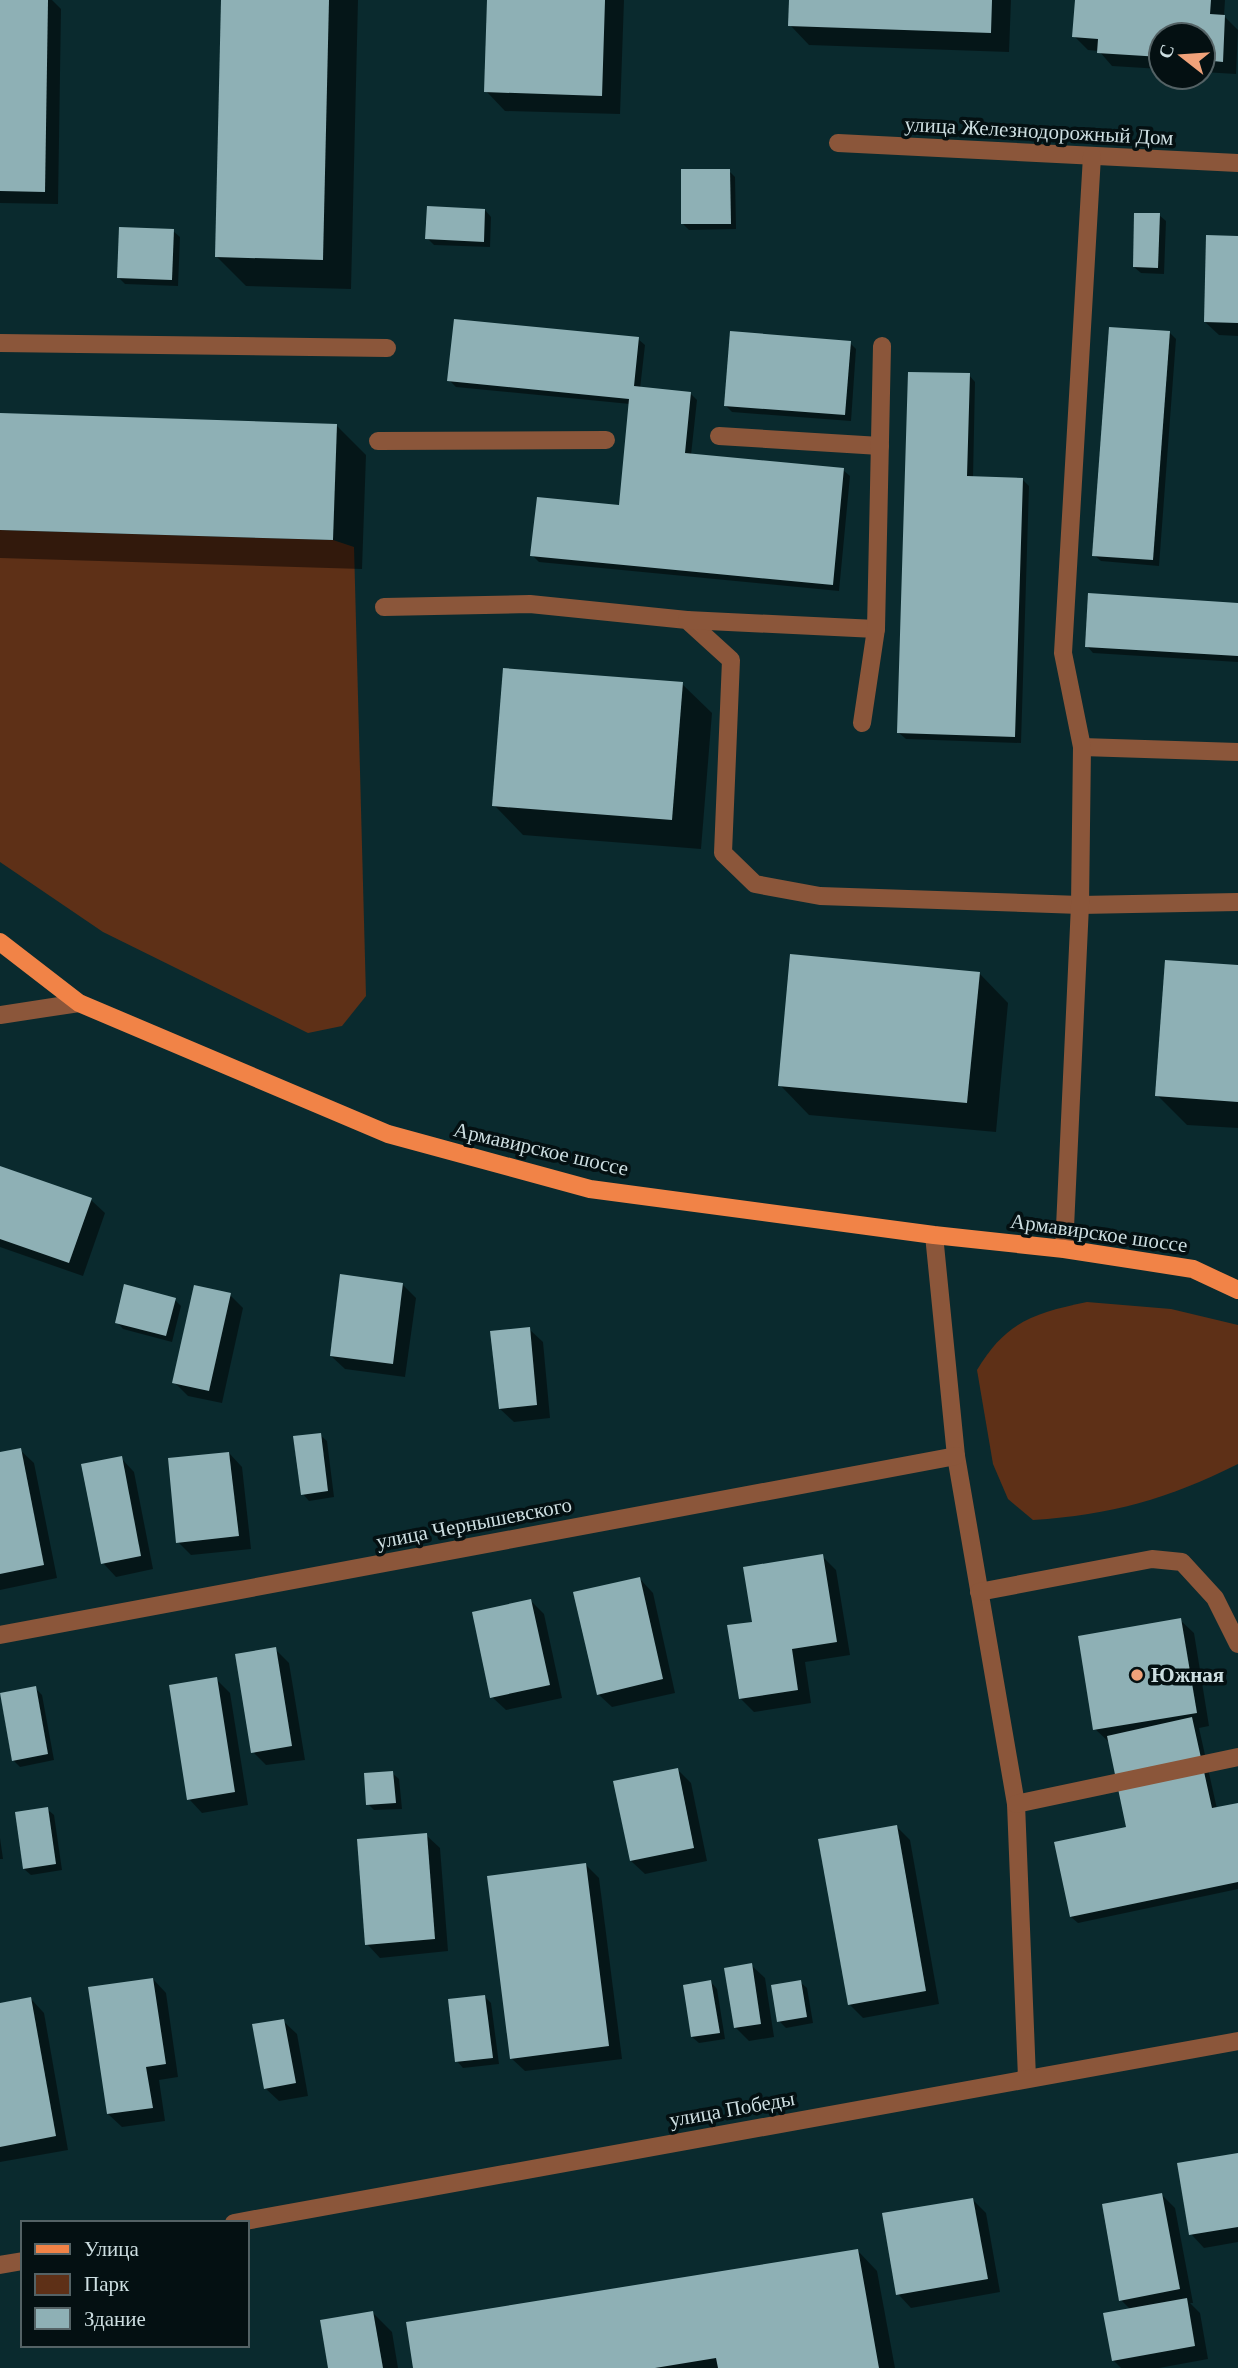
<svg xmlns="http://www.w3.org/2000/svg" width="1238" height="2368" viewBox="0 0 1238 2368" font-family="Georgia,serif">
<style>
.green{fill:#5e3017}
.shadow{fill:#0007}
.building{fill:#8eb0b5}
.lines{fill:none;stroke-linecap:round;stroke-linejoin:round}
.minor{stroke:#8b563a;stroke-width:18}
.major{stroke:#f18347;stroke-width:18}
.poi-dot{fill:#f0a27a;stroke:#041012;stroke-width:2.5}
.labels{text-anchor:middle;stroke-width:7;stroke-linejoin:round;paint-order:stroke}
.street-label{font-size:21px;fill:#cddee1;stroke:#041012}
.poi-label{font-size:21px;font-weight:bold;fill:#cddee1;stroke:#041012;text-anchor:start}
</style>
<rect width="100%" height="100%" fill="#0a2a2e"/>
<!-- green -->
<g class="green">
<polygon points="0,530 333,540 354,547 366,996 342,1026 308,1033 103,932 0,862"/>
<path d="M1087,1302l84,7 67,16v139c-70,35 -127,51 -205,56l-25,-21 -15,-35 -16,-94c29,-49 58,-57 110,-68z"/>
</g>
<!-- shadow -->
<g class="shadow">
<polygon points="0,0 52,0 61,9 58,204 0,203"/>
<polygon points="223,0 358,0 351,289 246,286 217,257"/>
<polygon points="489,0 624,0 620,114 505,111 486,91"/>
<polygon points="790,0 1011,0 1009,52 809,45 790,25"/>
<polygon points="1076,0 1225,0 1224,16 1238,30 1236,74 1203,72 1203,35 1161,35 1161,69 1112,66 1099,51 1088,50 1074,36"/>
<polygon points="729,171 735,177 736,229 689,230 682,223"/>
<polygon points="485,210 491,217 490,247 434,245 427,238"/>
<polygon points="1159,215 1166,221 1164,274 1141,273 1134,267"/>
<polygon points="173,231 180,237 178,286 125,284 119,278"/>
<polygon points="1238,237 1238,336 1219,335 1205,322"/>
<polygon points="1169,332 1176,339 1159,566 1101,561 1094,555"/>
<polygon points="638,339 645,345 640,389 690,393 697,400 691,455 843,470 850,476 839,591 539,562 532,555 621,507 630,404 456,387 449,380"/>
<polygon points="850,343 856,349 851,421 732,412 725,405"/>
<polygon points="969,375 975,382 973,478 1023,480 1029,486 1021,743 906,739 899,733"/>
<polygon points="0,414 336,425 366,455 362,569 0,558"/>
<polygon points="1238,605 1238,662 1093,653 1087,646"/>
<polygon points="682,684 712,713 701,849 523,835 494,805"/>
<polygon points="1238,967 1238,1128 1187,1125 1157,1095"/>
<polygon points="979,973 1008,1003 996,1132 809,1115 780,1085"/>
<polygon points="0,1167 91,1200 105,1213 83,1276 0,1247"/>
<polygon points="402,1284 416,1298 405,1377 345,1369 331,1356"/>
<polygon points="230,1295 243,1308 222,1403 188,1396 174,1382"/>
<polygon points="175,1300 181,1306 172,1342 123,1329 117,1322"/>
<polygon points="529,1329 543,1342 550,1418 514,1422 500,1409"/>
<polygon points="320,1435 327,1441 334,1497 309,1501 303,1494"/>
<polygon points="20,1450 34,1463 57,1578 0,1590 0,1454"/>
<polygon points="229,1453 242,1467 251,1549 191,1555 178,1542"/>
<polygon points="121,1458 134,1472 153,1569 116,1577 103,1563"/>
<polygon points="822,1556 836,1570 850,1655 805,1662 811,1703 754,1712 740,1698 754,1623"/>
<polygon points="640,1579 653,1593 675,1693 612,1707 598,1694"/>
<polygon points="531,1601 544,1614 562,1698 506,1710 492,1697"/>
<polygon points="1180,1620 1194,1633 1209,1726 1199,1728 1217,1809 1238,1805 1238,1889 1078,1923 1071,1917 1128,1829 1110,1743 1095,1729"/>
<polygon points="275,1649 289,1663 305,1760 266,1765 253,1752"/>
<polygon points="216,1679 230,1693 248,1805 202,1813 189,1799"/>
<polygon points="35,1688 42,1695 54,1760 20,1767 13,1760"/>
<polygon points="677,1769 691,1783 707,1861 645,1874 631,1861"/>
<polygon points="392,1773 399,1779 402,1809 374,1810 368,1804"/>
<polygon points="47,1809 54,1815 62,1870 31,1875 24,1869"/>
<polygon points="897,1827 910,1840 939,2004 863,2018 850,2005"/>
<polygon points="426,1835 440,1848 448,1951 380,1958 367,1944"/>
<polygon points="0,1838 3,1859 0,1859"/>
<polygon points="586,1865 599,1878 622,2059 525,2071 511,2058"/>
<polygon points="751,1965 765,1978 774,2037 749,2041 735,2027"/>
<polygon points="153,1979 166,1993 178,2077 159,2080 165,2121 122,2127 108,2114"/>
<polygon points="711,1982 717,1989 725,2039 699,2043 692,2037"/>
<polygon points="800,1982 807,1988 813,2023 786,2028 779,2021"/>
<polygon points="485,1997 491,2003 499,2064 463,2068 457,2061"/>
<polygon points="31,1999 44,2013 68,2150 0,2162 0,2005"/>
<polygon points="283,2021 297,2034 308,2096 279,2101 265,2088"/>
<polygon points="1238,2154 1238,2242 1204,2248 1191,2234"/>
<polygon points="1162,2195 1175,2208 1193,2303 1190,2303 1200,2313 1208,2359 1159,2368 1121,2368 1113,2360 1130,2309 1121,2300"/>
<polygon points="973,2200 986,2213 1000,2292 911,2308 898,2294"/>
<polygon points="858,2251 877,2271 895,2368 415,2368"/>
<polygon points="373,2313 392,2332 398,2368 329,2368"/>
</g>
<!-- building -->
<g class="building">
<polygon points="0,0 48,0 45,192 0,191"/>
<polygon points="221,0 329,0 323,260 215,257"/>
<polygon points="487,0 605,0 602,96 484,92"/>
<polygon points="789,0 992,0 991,33 788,26"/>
<polygon points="1075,0 1211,0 1210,14 1225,15 1223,62 1203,60 1203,35 1161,35 1161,57 1097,53 1098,39 1072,37"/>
<polygon points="681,169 730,169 731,224 681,224"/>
<polygon points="427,206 485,209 484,242 425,239"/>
<polygon points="1134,213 1160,213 1158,268 1133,267"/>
<polygon points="119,227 174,229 172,280 117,278"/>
<polygon points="1206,235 1238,236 1238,323 1204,322"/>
<polygon points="454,319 639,337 634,386 691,392 685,453 844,468 833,585 530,556 537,497 619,505 629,399 447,381"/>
<polygon points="1109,327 1170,331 1153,560 1092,556"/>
<polygon points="730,331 851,341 845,415 724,406"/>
<polygon points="908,372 970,373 967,476 1023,478 1015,737 897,733"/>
<polygon points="0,413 337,424 333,540 0,530"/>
<polygon points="1088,593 1238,603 1238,656 1085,647"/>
<polygon points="503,668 683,682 672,820 492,806"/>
<polygon points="790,954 980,972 967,1103 778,1086"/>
<polygon points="1165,960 1238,965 1238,1102 1155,1096"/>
<polygon points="0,1166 92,1198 69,1263 0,1239"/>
<polygon points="340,1274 403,1283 393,1364 330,1356"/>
<polygon points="124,1284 176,1298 166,1336 115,1323"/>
<polygon points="194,1285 231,1293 209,1391 172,1383"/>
<polygon points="530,1327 537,1405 499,1409 490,1331"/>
<polygon points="321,1433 328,1491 301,1495 293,1436"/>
<polygon points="21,1448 44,1565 0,1574 0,1452"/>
<polygon points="229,1452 239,1536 176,1543 168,1458"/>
<polygon points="122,1456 141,1556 101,1564 81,1464"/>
<polygon points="823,1554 837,1642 792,1649 798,1690 739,1699 727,1625 752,1622 743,1567"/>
<polygon points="640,1577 663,1679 597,1695 573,1592"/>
<polygon points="531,1599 550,1685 490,1698 472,1612"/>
<polygon points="1181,1618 1197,1713 1093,1730 1078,1636"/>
<polygon points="276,1647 292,1746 251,1753 235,1654"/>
<polygon points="217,1677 235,1792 187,1800 169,1685"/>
<polygon points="36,1686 48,1754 12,1761 0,1693"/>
<polygon points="1192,1717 1212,1808 1238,1803 1238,1882 1070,1917 1054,1842 1126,1827 1107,1736"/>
<polygon points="678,1768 694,1848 630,1861 613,1781"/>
<polygon points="393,1771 396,1803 366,1805 364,1773"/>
<polygon points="48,1807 56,1864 23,1869 15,1812"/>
<polygon points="897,1825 926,1991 848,2005 818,1839"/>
<polygon points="427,1833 435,1939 365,1945 357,1839"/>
<polygon points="586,1863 609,2046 510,2059 487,1876"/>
<polygon points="752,1963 761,2024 734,2028 724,1968"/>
<polygon points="153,1978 166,2064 146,2067 153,2108 107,2114 88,1987"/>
<polygon points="711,1980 720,2033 691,2037 683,1985"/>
<polygon points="801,1980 807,2017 777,2022 771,1985"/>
<polygon points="485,1995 493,2058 455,2062 448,1999"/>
<polygon points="31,1997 56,2136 0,2147 0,2003"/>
<polygon points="284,2019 296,2083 264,2089 252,2024"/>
<polygon points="1238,2153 1238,2227 1189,2235 1177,2163"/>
<polygon points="1162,2193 1180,2289 1119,2301 1102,2204"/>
<polygon points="973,2198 988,2279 896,2295 882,2213"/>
<polygon points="858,2249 879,2368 718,2368 716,2358 655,2368 413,2368 406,2322"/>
<polygon points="1187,2298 1195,2346 1112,2361 1103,2313"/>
<polygon points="373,2311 383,2368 328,2368 320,2320"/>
</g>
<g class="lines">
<!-- minor -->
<g class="minor">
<polyline points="838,143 1238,163"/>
<polyline points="0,343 387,348"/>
<polyline points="719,436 880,446"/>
<polyline points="378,441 606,440"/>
<polyline points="384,607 530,604 687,620 731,660 723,853 755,884 820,896 1080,905 1238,902"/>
<polyline points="687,620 876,629"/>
<polyline points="862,723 876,629 882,346"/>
<polyline points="1082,747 1238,752"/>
<polyline points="0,1015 79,1003"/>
<polyline points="934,1235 956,1456 1016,1804 1027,2078"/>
<polyline points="1064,1249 1080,905 1082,747 1063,653 1092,156"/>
<polyline points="979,1592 1152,1559 1182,1562 1215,1598 1238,1644"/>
<polyline points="0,1635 956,1456"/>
<polyline points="1016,1804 1238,1757"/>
<polyline points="234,2223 1238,2041"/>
<polyline points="0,2265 23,2261"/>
</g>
<!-- major -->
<polyline class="major" points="0,942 79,1003 388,1134 590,1189 934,1235 1064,1249 1193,1269 1238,1290"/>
</g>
<!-- markers -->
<circle class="poi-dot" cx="1137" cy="1675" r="7"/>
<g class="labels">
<!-- street labels -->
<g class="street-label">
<text transform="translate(1039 131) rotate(3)" y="7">улица Железнодорожный Дом</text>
<text transform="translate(541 1149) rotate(13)" y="7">Армавирское шоссе</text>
<text transform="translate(1099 1233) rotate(8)" y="7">Армавирское шоссе</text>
<text transform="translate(474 1523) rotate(-11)" y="7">улица Чернышевского</text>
<text transform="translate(732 2109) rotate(-10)" y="7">улица Победы</text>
</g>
<!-- poi labels -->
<g class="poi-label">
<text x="1151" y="1682">Южная</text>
</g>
</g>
<!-- legend -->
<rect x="21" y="2221" width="228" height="126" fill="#041012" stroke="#546265" stroke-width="2"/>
<rect x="35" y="2244" width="35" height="10" fill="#f18347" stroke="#546265" stroke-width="2"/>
<text x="84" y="2256" font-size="21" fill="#cddee1">Улица</text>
<rect x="35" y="2274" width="35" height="21" fill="#5e3017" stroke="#546265" stroke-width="2"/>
<text x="84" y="2291" font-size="21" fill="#cddee1">Парк</text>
<rect x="35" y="2308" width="35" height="21" fill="#8eb0b5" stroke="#546265" stroke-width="2"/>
<text x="84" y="2326" font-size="21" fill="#cddee1">Здание</text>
<!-- north arrow -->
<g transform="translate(1182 56) rotate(287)"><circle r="33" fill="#041012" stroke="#546265" stroke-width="2"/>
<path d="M0-5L12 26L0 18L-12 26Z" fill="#f0a27a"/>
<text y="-10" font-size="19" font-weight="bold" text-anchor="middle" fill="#cddee1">С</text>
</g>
</svg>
